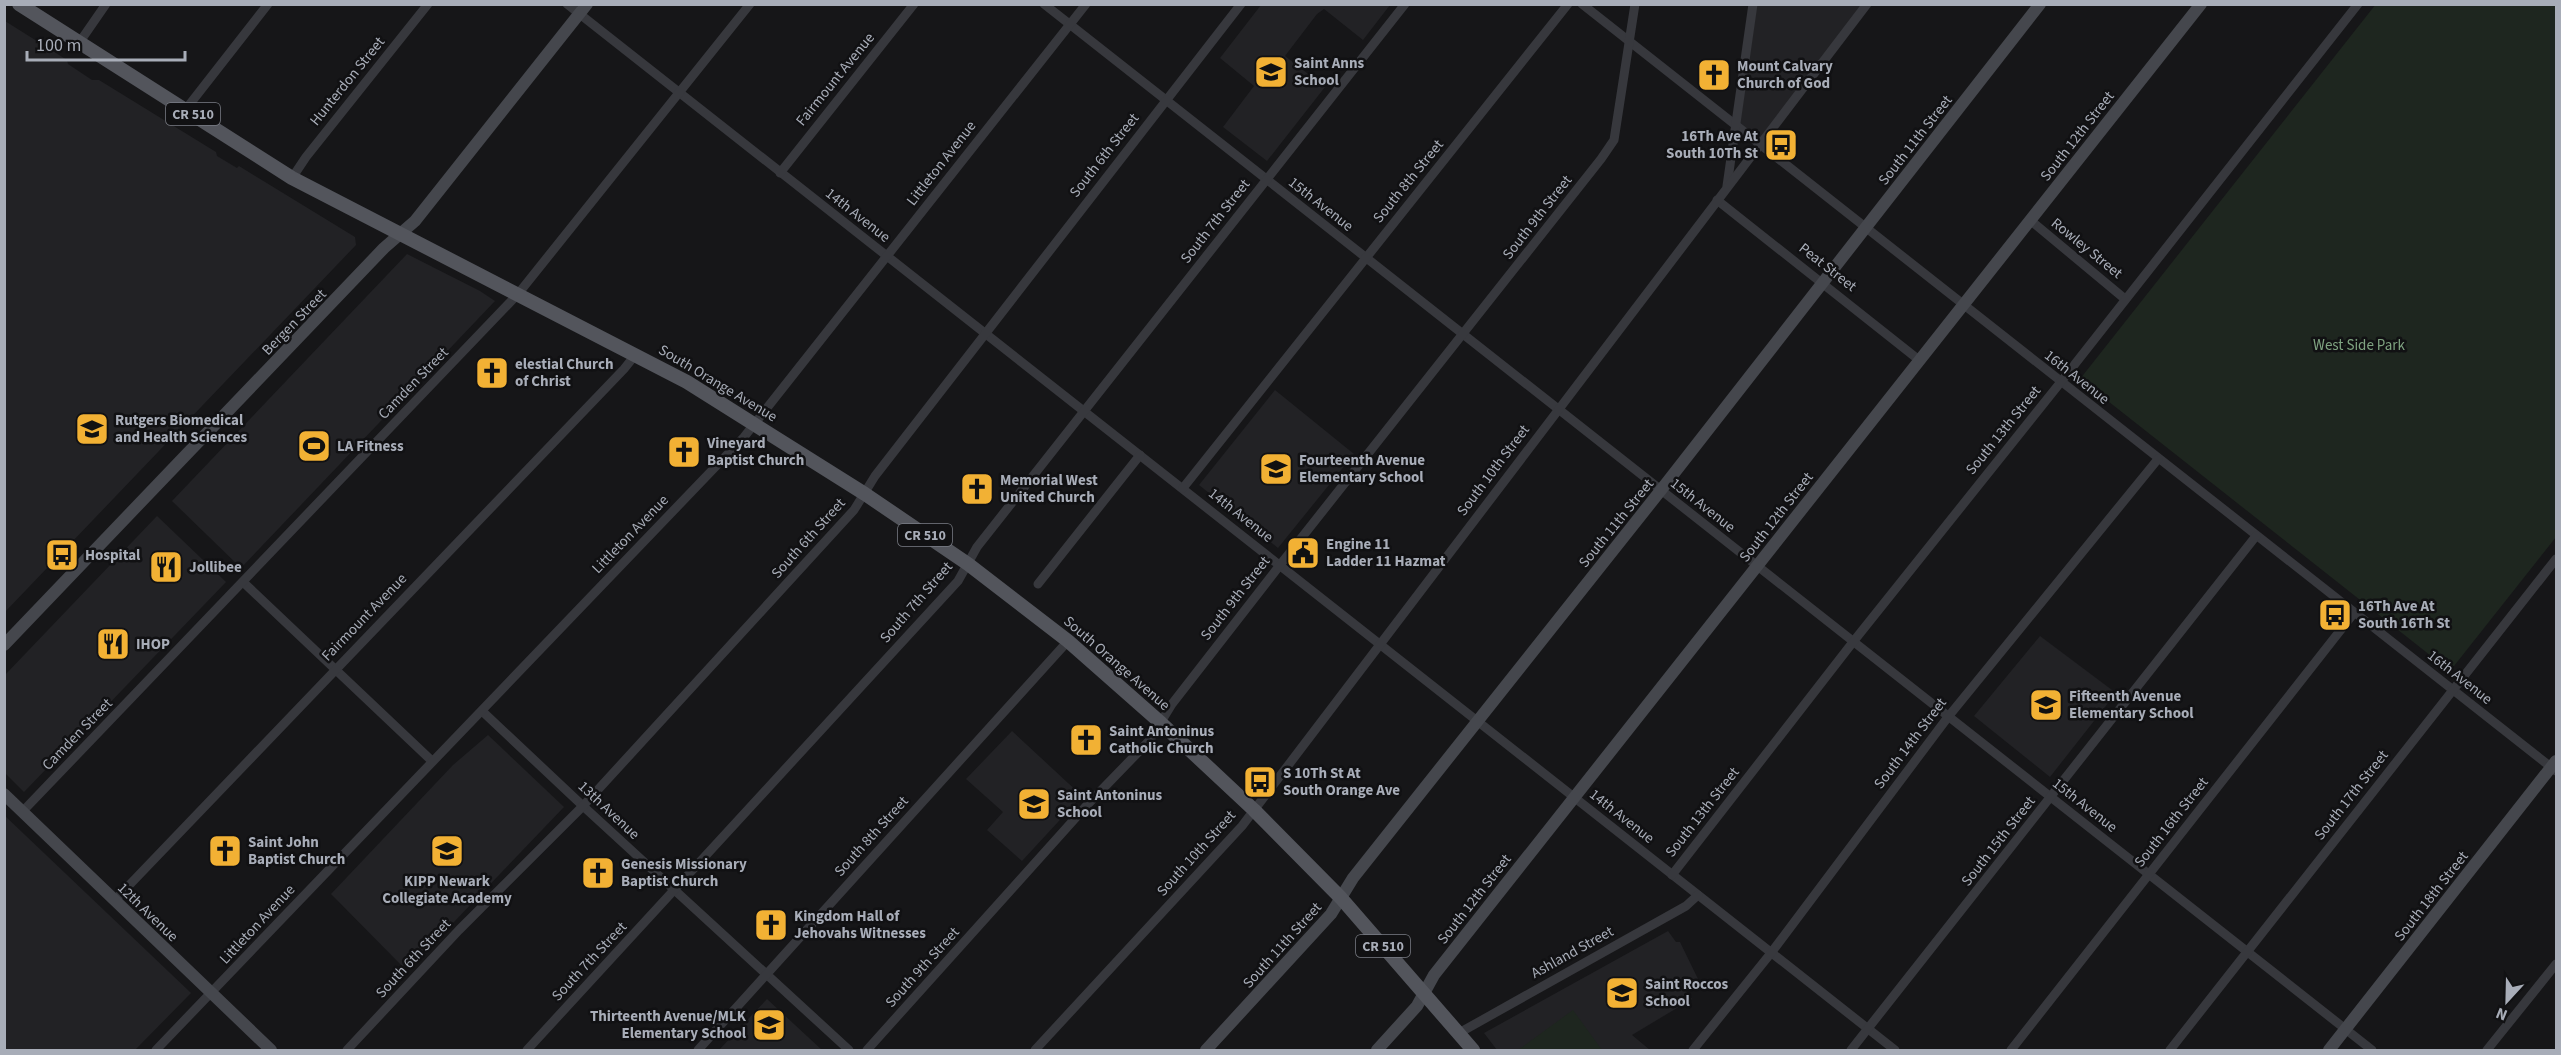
<svg xmlns="http://www.w3.org/2000/svg" width="2561" height="1055" viewBox="0 0 2561 1055" font-family="'Source Sans 3',sans-serif">
<style>
.built{fill:#222225}
.green{fill:#1e261f}
.lines{fill:none;stroke-linecap:round;stroke-linejoin:round}
.street{stroke:#37383d;stroke-width:9}
.secondary{stroke:#45474d;stroke-width:12}
.primary{stroke:#53555c;stroke-width:14}
.labels{text-anchor:middle;stroke-width:5;stroke-linejoin:round;paint-order:stroke}
.shield{fill:#111113;stroke:#7b7e86;stroke-width:1.5}
.shield-label{font-size:14px;font-weight:bold;fill:#a8adb8}
.poi-label{font-size:15px;font-weight:bold;fill:#a8adb8;stroke:#111113;text-anchor:start}
.street-label{font-size:15px;fill:#a8adb8;stroke:#111113}
.park-label{font-size:15px;fill:#7fa381;stroke:#111113}
</style>
<rect width="100%" height="100%" fill="#161618"/>
<!-- built -->
<g class="built">
<polygon points="1261,5 1390,5 1363,40 1324,9 1317,14 1285,56 1325,87 1267,161 1223,127 1254,86 1220,58"/>
<polygon points="1754,5 1865,5 1759,143 1739,127"/>
<polygon points="5,21 67,60 68,64 92,80 99,80 216,152 217,156 237,168 239,166 355,237 356,245 5,612"/>
<polygon points="407,254 480,291 495,301 241,568 172,501"/>
<polygon points="1275,390 1354,454 1278,548 1199,485"/>
<polygon points="157,516 226,582 24,792 5,773 5,675"/>
<polygon points="2040,636 2116,693 2050,777 1974,716"/>
<polygon points="1012,731 1082,796 1022,861 987,830 1003,812 966,779"/>
<polygon points="488,735 564,807 407,971 331,894 453,765"/>
<polygon points="4,815 191,993 135,1050 5,1050"/>
<polygon points="1668,931 1676,942 1680,942 1698,979 1683,987 1692,999 1632,1035 1650,1050 1497,1050 1484,1033"/>
<polygon points="767,999 822,1050 719,1050"/>
</g>
<!-- green -->
<g class="green">
<polygon points="2376,4 2556,5 2556,537 2454,666 2445,667 2080,379"/>
<polygon points="1573,1010 1602,1050 1518,1050"/>
</g>
<g class="lines">
<!-- street -->
<g class="street">
<polyline points="567,4 1895,1050"/>
<polyline points="1044,4 2372,1050"/>
<polyline points="1582,4 2556,771"/>
<polyline points="79,43 106,4"/>
<polyline points="186,109 268,4"/>
<polyline points="780,173 914,4"/>
<polyline points="292,178 306,157 428,4"/>
<polyline points="1727,186 1753,4"/>
<polyline points="1717,200 1919,360"/>
<polyline points="2030,220 2125,299"/>
<polyline points="1183,488 1568,4"/>
<polyline points="243,582 432,761"/>
<polyline points="1038,584 1140,455"/>
<polyline points="482,711 583,806 849,1050"/>
<polyline points="23,811 518,294 750,4"/>
<polyline points="1672,875 1853,642 2060,383 2358,4"/>
<polyline points="114,901 624,369 636,354"/>
<polyline points="1459,1033 1686,906 1698,895"/>
<polyline points="156,1050 744,437 1086,4"/>
<polyline points="347,1050 459,930 583,806 854,510 875,476 1241,4"/>
<polyline points="527,1050 958,581 977,547 1405,4"/>
<polyline points="698,1050 1068,641"/>
<polyline points="867,1050 1088,804 1150,740 1172,704 1280,565 1601,159 1614,140 1635,4"/>
<polyline points="1035,1050 1242,826 1867,4"/>
<polyline points="1693,1050 1771,953 1948,717 2158,459"/>
<polyline points="1851,1050 2256,536"/>
<polyline points="2011,1050 2354,613"/>
<polyline points="2170,1050 2556,559"/>
<polyline points="2487,1050 2556,964"/>
</g>
<!-- secondary -->
<g class="secondary">
<polyline points="4,645 384,248 415,221 587,4"/>
<polyline points="4,794 271,1050"/>
<polyline points="1206,1050 1331,914 1353,878 1661,490 2040,4"/>
<polyline points="1377,1050 1417,1006 1434,975 2201,4"/>
<polyline points="2329,1050 2556,761"/>
</g>
<!-- primary -->
<polyline class="primary" points="19,4 292,178 687,382 865,494 968,564 1068,641 1161,723 1254,810 1341,898 1473,1050"/>
</g>
<!-- icons -->
<defs>
<symbol id="school-square" viewBox="-11 -11 22 22"><rect x="-9" y="-9" width="18" height="18" rx="4" fill="#f2b134" stroke="#111113"/><path d="M0-5L7-2L0 1L-7-2ZM-4 1L0 2.5L4 1V4Q0 6-4 4Z" fill="#111"/></symbol>
<symbol id="church-square" viewBox="-11 -11 22 22"><rect x="-9" y="-9" width="18" height="18" rx="4" fill="#f2b134" stroke="#111113"/><path d="M-1.2-6h2.4v3.5h3.3v2.4h-3.3V6h-2.4V-.1h-3.3v-2.4h3.3Z" fill="#111"/></symbol>
<symbol id="bus-square" viewBox="-11 -11 22 22"><rect x="-9" y="-9" width="18" height="18" rx="4" fill="#f2b134" stroke="#111113"/><path d="M-5-6H5V4H4V6H2V4H-2V6H-4V4H-5ZM-3.5-4V0h7V-4ZM-3.5 1.2v1.5H-2V1.2ZM2 1.2v1.5H3.5V1.2Z" fill="#111"/></symbol>
<symbol id="university-square" viewBox="-11 -11 22 22"><rect x="-9" y="-9" width="18" height="18" rx="4" fill="#f2b134" stroke="#111113"/><path d="M0-5L7-2L0 1L-7-2ZM-4 1L0 2.5L4 1V4Q0 6-4 4Z" fill="#111"/></symbol>
<symbol id="stadium-square" viewBox="-11 -11 22 22"><rect x="-9" y="-9" width="18" height="18" rx="4" fill="#f2b134" stroke="#111113"/><path d="M0-5a6.5 5 0 1 0 0 10a6.5 5 0 1 0 0-10ZM-3.5-1.8h7v3.6h-7Z" fill="#111"/></symbol>
<symbol id="civic-square" viewBox="-11 -11 22 22"><rect x="-9" y="-9" width="18" height="18" rx="4" fill="#f2b134" stroke="#111113"/><path d="M-.6-6.5H3V-4.5H.6V-3L4-1V1h2V6H-6V1h2V-1L-.6-3ZM-1.2 2.5V6h2.4V2.5Z" fill="#111"/></symbol>
<symbol id="restaurant-square" viewBox="-11 -11 22 22"><rect x="-9" y="-9" width="18" height="18" rx="4" fill="#f2b134" stroke="#111113"/><path d="M-5-6h1v4h1v-4h1v4h1v-4h1v5L-1.5 .5V6h-2V.5L-5-1ZM5-6V6H3V1.5H1.5Q1.5-4 5-6Z" fill="#111"/></symbol>
</defs>
<g fill-rule="evenodd">
<use href="#school-square" x="1252" y="53" width="38" height="38"/>
<use href="#church-square" x="1695" y="56" width="38" height="38"/>
<use href="#bus-square" x="1762" y="126" width="38" height="38"/>
<use href="#church-square" x="473" y="354" width="38" height="38"/>
<use href="#university-square" x="73" y="410" width="38" height="38"/>
<use href="#stadium-square" x="295" y="427" width="38" height="38"/>
<use href="#church-square" x="665" y="433" width="38" height="38"/>
<use href="#school-square" x="1257" y="450" width="38" height="38"/>
<use href="#church-square" x="958" y="470" width="38" height="38"/>
<use href="#civic-square" x="1284" y="534" width="38" height="38"/>
<use href="#bus-square" x="43" y="536" width="38" height="38"/>
<use href="#restaurant-square" x="147" y="548" width="38" height="38"/>
<use href="#bus-square" x="2316" y="596" width="38" height="38"/>
<use href="#restaurant-square" x="94" y="625" width="38" height="38"/>
<use href="#school-square" x="2027" y="686" width="38" height="38"/>
<use href="#church-square" x="1067" y="721" width="38" height="38"/>
<use href="#bus-square" x="1241" y="763" width="38" height="38"/>
<use href="#school-square" x="1015" y="785" width="38" height="38"/>
<use href="#church-square" x="206" y="832" width="38" height="38"/>
<use href="#school-square" x="428" y="832" width="38" height="38"/>
<use href="#church-square" x="579" y="854" width="38" height="38"/>
<use href="#church-square" x="752" y="906" width="38" height="38"/>
<use href="#school-square" x="1603" y="974" width="38" height="38"/>
<use href="#school-square" x="750" y="1006" width="38" height="38"/>
</g>
<g class="labels">
<!-- shield labels -->
<g class="shield">
<rect x="166" y="103" width="54" height="22" rx="4.5"/>
<rect x="898" y="524" width="54" height="22" rx="4.5"/>
<rect x="1356" y="935" width="54" height="22" rx="4.5"/>
</g>
<g class="shield-label">
<text x="193" y="119">CR 510</text>
<text x="925" y="540">CR 510</text>
<text x="1383" y="951">CR 510</text>
</g>
<!-- poi labels -->
<g class="poi-label">
<text x="1294" y="68">Saint Anns<tspan x="1294" dy="17">School</tspan></text>
<text x="1737" y="71">Mount Calvary<tspan x="1737" dy="17">Church of God</tspan></text>
<text x="1758" y="141" text-anchor="end">16Th Ave At<tspan x="1758" dy="17">South 10Th St</tspan></text>
<text x="515" y="369">elestial Church<tspan x="515" dy="17">of Christ</tspan></text>
<text x="115" y="425">Rutgers Biomedical<tspan x="115" dy="17">and Health Sciences</tspan></text>
<text x="707" y="448">Vineyard<tspan x="707" dy="17">Baptist Church</tspan></text>
<text x="337" y="451">LA Fitness</text>
<text x="1299" y="465">Fourteenth Avenue<tspan x="1299" dy="17">Elementary School</tspan></text>
<text x="1000" y="485">Memorial West<tspan x="1000" dy="17">United Church</tspan></text>
<text x="1326" y="549">Engine 11<tspan x="1326" dy="17">Ladder 11 Hazmat</tspan></text>
<text x="85" y="560">Hospital</text>
<text x="189" y="572">Jollibee</text>
<text x="2358" y="611">16Th Ave At<tspan x="2358" dy="17">South 16Th St</tspan></text>
<text x="136" y="649">IHOP</text>
<text x="2069" y="701">Fifteenth Avenue<tspan x="2069" dy="17">Elementary School</tspan></text>
<text x="1109" y="736">Saint Antoninus<tspan x="1109" dy="17">Catholic Church</tspan></text>
<text x="1283" y="778">S 10Th St At<tspan x="1283" dy="17">South Orange Ave</tspan></text>
<text x="1057" y="800">Saint Antoninus<tspan x="1057" dy="17">School</tspan></text>
<text x="248" y="847">Saint John<tspan x="248" dy="17">Baptist Church</tspan></text>
<text x="621" y="869">Genesis Missionary<tspan x="621" dy="17">Baptist Church</tspan></text>
<text x="447" y="886" text-anchor="middle">KIPP Newark<tspan x="447" dy="17">Collegiate Academy</tspan></text>
<text x="794" y="921">Kingdom Hall of<tspan x="794" dy="17">Jehovahs Witnesses</tspan></text>
<text x="1645" y="989">Saint Roccos<tspan x="1645" dy="17">School</tspan></text>
<text x="746" y="1021" text-anchor="end">Thirteenth Avenue/MLK<tspan x="746" dy="17">Elementary School</tspan></text>
</g>
<!-- street labels -->
<g class="street-label">
<text transform="translate(835 79) rotate(-51)" y="5">Fairmount Avenue</text>
<text transform="translate(347 81) rotate(-51)" y="5">Hunterdon Street</text>
<text transform="translate(2077 136) rotate(-52)" y="5">South 12th Street</text>
<text transform="translate(1915 140) rotate(-52)" y="5">South 11th Street</text>
<text transform="translate(1104 155) rotate(-52)" y="5">South 6th Street</text>
<text transform="translate(941 163) rotate(-52)" y="5">Littleton Avenue</text>
<text transform="translate(1408 181) rotate(-51)" y="5">South 8th Street</text>
<text transform="translate(1321 204) rotate(38)" y="5">15th Avenue</text>
<text transform="translate(858 215) rotate(38)" y="5">14th Avenue</text>
<text transform="translate(1537 217) rotate(-52)" y="5">South 9th Street</text>
<text transform="translate(1215 221) rotate(-52)" y="5">South 7th Street</text>
<text transform="translate(2087 248) rotate(39)" y="5">Rowley Street</text>
<text transform="translate(1828 267) rotate(38)" y="5">Peat Street</text>
<text transform="translate(294 322) rotate(-46)" y="5">Bergen Street</text>
<text transform="translate(2077 377) rotate(38)" y="5">16th Avenue</text>
<text transform="translate(413 383) rotate(-46)" y="5">Camden Street</text>
<text transform="translate(718 383) rotate(31)" y="5">South Orange Avenue</text>
<text transform="translate(2003 430) rotate(-51)" y="5">South 13th Street</text>
<text transform="translate(1493 470) rotate(-53)" y="5">South 10th Street</text>
<text transform="translate(1703 505) rotate(38)" y="5">15th Avenue</text>
<text transform="translate(1241 515) rotate(38)" y="5">14th Avenue</text>
<text transform="translate(1776 517) rotate(-52)" y="5">South 12th Street</text>
<text transform="translate(1616 523) rotate(-51)" y="5">South 11th Street</text>
<text transform="translate(630 534) rotate(-46)" y="5">Littleton Avenue</text>
<text transform="translate(808 538) rotate(-48)" y="5">South 6th Street</text>
<text transform="translate(1235 598) rotate(-52)" y="5">South 9th Street</text>
<text transform="translate(916 602) rotate(-49)" y="5">South 7th Street</text>
<text transform="translate(364 617) rotate(-46)" y="5">Fairmount Avenue</text>
<text transform="translate(1117 663) rotate(41)" y="5">South Orange Avenue</text>
<text transform="translate(2460 677) rotate(38)" y="5">16th Avenue</text>
<text transform="translate(77 734) rotate(-46)" y="5">Camden Street</text>
<text transform="translate(1910 743) rotate(-53)" y="5">South 14th Street</text>
<text transform="translate(2351 795) rotate(-52)" y="5">South 17th Street</text>
<text transform="translate(2085 805) rotate(38)" y="5">15th Avenue</text>
<text transform="translate(609 810) rotate(43)" y="5">13th Avenue</text>
<text transform="translate(1702 812) rotate(-52)" y="5">South 13th Street</text>
<text transform="translate(1622 816) rotate(38)" y="5">14th Avenue</text>
<text transform="translate(2171 822) rotate(-52)" y="5">South 16th Street</text>
<text transform="translate(871 836) rotate(-48)" y="5">South 8th Street</text>
<text transform="translate(1998 841) rotate(-52)" y="5">South 15th Street</text>
<text transform="translate(1196 853) rotate(-48)" y="5">South 10th Street</text>
<text transform="translate(2431 896) rotate(-52)" y="5">South 18th Street</text>
<text transform="translate(1474 899) rotate(-52)" y="5">South 12th Street</text>
<text transform="translate(148 912) rotate(44)" y="5">12th Avenue</text>
<text transform="translate(257 924) rotate(-47)" y="5">Littleton Avenue</text>
<text transform="translate(1282 945) rotate(-48)" y="5">South 11th Street</text>
<text transform="translate(1572 952) rotate(-29)" y="5">Ashland Street</text>
<text transform="translate(413 958) rotate(-47)" y="5">South 6th Street</text>
<text transform="translate(589 961) rotate(-47)" y="5">South 7th Street</text>
<text transform="translate(922 967) rotate(-48)" y="5">South 9th Street</text>
</g>
<!-- park labels -->
<g class="park-label">
<text x="2359" y="350">West Side Park</text>
</g>
</g>
<!-- border -->
<rect width="2561" height="1055" fill="none" stroke="#a8adb8" stroke-width="12"/>
<!-- north arrow -->
<g transform="translate(2507 1001) rotate(202)" stroke="#111113" stroke-width="4.5" paint-order="stroke">
<path d="M0-4.5L10 22L0 15L-10 22Z" fill="#a8adb8"/>
<text y="-9" font-size="16" font-weight="bold" text-anchor="middle" fill="#a8adb8">N</text>
</g>
<!-- scale -->
<path d="M27 51v9h158v-9" fill="none" stroke="#a8adb8" stroke-width="3"/>
<text x="36" y="51" font-size="18" fill="#a8adb8" stroke="#111113" stroke-width="4.5" paint-order="stroke">100 m</text>
</svg>
